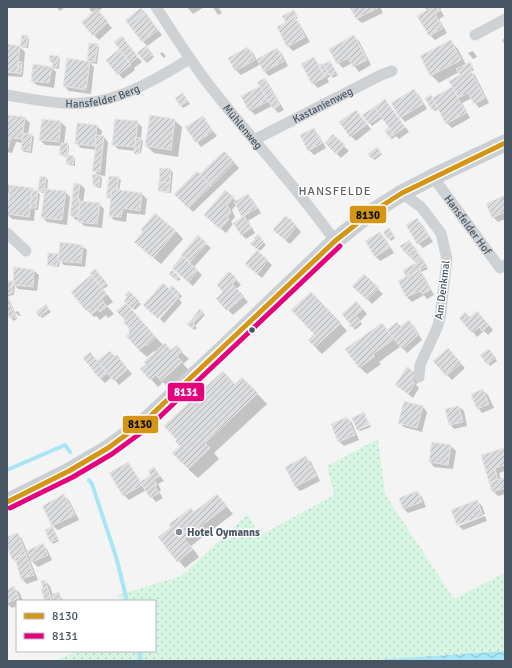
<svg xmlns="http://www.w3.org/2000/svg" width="512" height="668" viewBox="0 0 512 668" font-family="Signika,sans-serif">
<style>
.grass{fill:url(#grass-dots)}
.water{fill:url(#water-waves)}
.shadow{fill:#0003}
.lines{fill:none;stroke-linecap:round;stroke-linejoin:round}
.stream{stroke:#a8e5f5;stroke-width:4}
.building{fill:url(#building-hatch);stroke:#e5e6e7}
.minor{stroke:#cfd2d5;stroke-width:11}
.primary{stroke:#cacfd3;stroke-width:17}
.bus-1-casing{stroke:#fff;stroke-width:8}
.bus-2-casing{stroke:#fff;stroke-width:8}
.bus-1{stroke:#d49614;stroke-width:5}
.bus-2{stroke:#e5007d;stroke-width:5}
.bus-dot{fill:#485663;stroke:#fff;stroke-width:1.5}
.poi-dot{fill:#848d96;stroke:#fff;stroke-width:1.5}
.labels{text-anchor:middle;stroke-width:3;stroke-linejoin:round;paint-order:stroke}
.street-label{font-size:11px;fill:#485663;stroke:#fff}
.poi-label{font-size:11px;font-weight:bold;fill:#485663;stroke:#fff;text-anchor:start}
.neighbourhood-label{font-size:12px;letter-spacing:1px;fill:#5e6369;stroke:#fff}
.line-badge{stroke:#fff;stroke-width:1.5}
.badge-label{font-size:11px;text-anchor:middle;font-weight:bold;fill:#fff}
.pale-badge-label{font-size:11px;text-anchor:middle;font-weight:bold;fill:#111}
</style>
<defs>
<pattern id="grass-dots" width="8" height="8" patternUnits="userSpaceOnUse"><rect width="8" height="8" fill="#d7f5e3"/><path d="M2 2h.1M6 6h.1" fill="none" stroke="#bad4c5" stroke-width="1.8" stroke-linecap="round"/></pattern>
<pattern id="water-waves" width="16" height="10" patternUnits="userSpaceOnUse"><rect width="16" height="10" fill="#a8e5f5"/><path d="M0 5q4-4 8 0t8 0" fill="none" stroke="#8bbcca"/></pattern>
<pattern id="building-hatch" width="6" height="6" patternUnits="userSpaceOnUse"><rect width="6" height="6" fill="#dbdcde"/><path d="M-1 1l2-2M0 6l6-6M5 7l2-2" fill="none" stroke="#b4b5b8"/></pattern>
</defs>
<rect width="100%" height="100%" fill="#f4f4f4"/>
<!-- grass -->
<polygon class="grass" points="378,439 385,494 454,599 505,573 505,651 363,661 54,661 78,651 155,651 155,601 120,601 118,595 181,576 248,514 259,536 334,495 327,466"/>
<!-- water -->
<polygon class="water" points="505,651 505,661 363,661"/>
<!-- shadow -->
<g class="shadow">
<polygon points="56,7 65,7 60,11"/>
<polygon points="92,7 103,7 98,12 112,28 99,40 94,35 93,13 89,9"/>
<polygon points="187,7 204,7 193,14"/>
<polygon points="213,7 218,7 222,13 218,15"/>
<polygon points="351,7 380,7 383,13 362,23 357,19"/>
<polygon points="425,7 444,7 440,9 444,16 439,19 447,33 435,40 430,35 419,16 427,11"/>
<polygon points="293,11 298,18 295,19 299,23 310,42 293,51 288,46 288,22"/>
<polygon points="149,18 162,35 146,47 154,57 147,63 139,53 147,46 126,20"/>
<polygon points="23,36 27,36 29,39 28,48 20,47 25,52 23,75 22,77 8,76 7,45 21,47"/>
<polygon points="122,37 142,62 134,68 135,70 123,79 107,60 121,49"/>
<polygon points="354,37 359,41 371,65 359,72 352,63 343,68 338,63"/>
<polygon points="505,38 505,45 502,40"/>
<polygon points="450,41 458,49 466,65 472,65 474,70 471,72 475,75 489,103 479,108 472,98 462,103 470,118 452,128 447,123 439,109 435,111 433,109 433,99 454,87 461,75 459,72 439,83 431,75 421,56"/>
<polygon points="97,45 99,47 97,64 90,63 94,67 91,94 69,91 64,86 89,62 88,61"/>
<polygon points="248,48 253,53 257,60 277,49 282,54 288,66 269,76 264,71 261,64 241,75 236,70"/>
<polygon points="473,51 477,57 473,59 468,53"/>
<polygon points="162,52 166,56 164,58 160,54"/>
<polygon points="58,57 60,59 59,69 52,68 56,72 54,88 37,85 32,81 34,65 53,68 53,63 50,61"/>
<polygon points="314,58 320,66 330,62 338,75 333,78 332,76 327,78 329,82 318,88 313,83"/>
<polygon points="264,79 269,84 284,110 278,113 272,106 255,115 250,110"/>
<polygon points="414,90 419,95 427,109 405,122 401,117"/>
<polygon points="184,96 190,104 183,108 176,98"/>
<polygon points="389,105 409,132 399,139 396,136 392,139 390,137 386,131 393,132 383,118 372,126 363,115"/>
<polygon points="356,111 371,129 356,141 351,136"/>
<polygon points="7,116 25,118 30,123 28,134 32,135 34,137 32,153 24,152 22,150 23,143 16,142 12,153 7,152"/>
<polygon points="202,117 217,136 201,147 197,142"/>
<polygon points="174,120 182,127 178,157 154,153 146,146"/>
<polygon points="61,122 66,127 64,144 67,144 69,146 68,156 73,157 75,159 75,166 69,165 67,163 67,157 63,156 60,154 61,146 45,145 40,140"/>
<polygon points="137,122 142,127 141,139 143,141 141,153 136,153 136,154 135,151 118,149 113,144"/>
<polygon points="97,126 102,131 101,136 104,137 108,142 105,176 99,175 102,178 101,188 96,187 94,185 99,176 93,170 97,150 81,148 76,143"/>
<polygon points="314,129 318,134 326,148 314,155 309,150 301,135"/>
<polygon points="333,136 349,151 341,158 326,143"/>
<polygon points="377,148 382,154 375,160 373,158"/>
<polygon points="224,152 239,168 193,212 176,194 200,175"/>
<polygon points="171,170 173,173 171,193 161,192 159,190"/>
<polygon points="46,178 48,180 47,190 65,192 70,197 67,225 47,222 42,217 45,193 42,193 39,191"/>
<polygon points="118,178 121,180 119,191 142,194 147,199 145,215 127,213 126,222 114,220 110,215 112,200 107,197"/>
<polygon points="7,182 9,186 32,189 40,194 38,210 35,210 34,221 12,219 7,214 10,193 8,193 7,200"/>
<polygon points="80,184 85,189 83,202 99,204 104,209 102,228 84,226 79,220 76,220 71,215"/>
<polygon points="248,195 253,200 261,213 248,221 255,233 246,239 241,234 243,218 236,205 232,210 235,217 231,222 233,224 226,233 210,220 233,198 237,202"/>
<polygon points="505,196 505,219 498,222 493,217"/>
<polygon points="285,218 292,221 301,232 290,244 279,235"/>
<polygon points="417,220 422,224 433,242 423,248 418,243 407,226"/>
<polygon points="176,231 183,239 161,264 143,249"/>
<polygon points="391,232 395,238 391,241 389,238"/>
<polygon points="380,233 385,238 394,253 380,261 375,256"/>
<polygon points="258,236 266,245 260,251 252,243"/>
<polygon points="409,241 414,246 428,269 421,272 424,276 434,295 427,299 424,295 412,302 407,297 399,282 408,277 407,276 417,264 412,257 411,258 406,253 401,246"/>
<polygon points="206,244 211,248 194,267 202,275 193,286 173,268 184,256"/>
<polygon points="82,246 87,250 85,267 64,265 60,261 59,267 50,266 48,264 58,254"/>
<polygon points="257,252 272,265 262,278 251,269"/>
<polygon points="15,269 34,271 39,275 37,291 18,289 15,285 14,295 8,296 15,312 18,311 21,316 19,316 15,312 17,319 13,321 7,310 7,282 14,283"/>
<polygon points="97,272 108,286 103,289 113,302 107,306 114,314 108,318 106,315 100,320 96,316 94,317 87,310 72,292"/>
<polygon points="172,272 181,279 178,281 172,276"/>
<polygon points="229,272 241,285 236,289 248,302 233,315 217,299 225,292"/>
<polygon points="364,275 383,294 372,304 354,286"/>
<polygon points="172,287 182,296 179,299 182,303 164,323 160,319 179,297 178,296 158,317 174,294"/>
<polygon points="129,293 141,304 135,310 129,305 127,306 164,346 172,351 176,347 189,359 183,364 189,370 169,388 163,382 158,387 142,369 156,353 154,351 147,357 139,350 130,334 130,328 126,321 118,311 127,303"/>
<polygon points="319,300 347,331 322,354 315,347 315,334"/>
<polygon points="361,307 367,314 360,321 362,324 355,330 343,314"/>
<polygon points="48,308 51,312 42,318 40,316"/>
<polygon points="200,311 205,315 195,326 197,328 194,330 188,324"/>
<polygon points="482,317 493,330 488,335 484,331 477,337 473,332 470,318"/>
<polygon points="409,321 414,326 422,340 407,353 401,346 379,362 381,364 367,374 359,367 382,324 388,330 402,327"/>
<polygon points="491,352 497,361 490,366 482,355"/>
<polygon points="90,353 98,362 117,356 132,374 119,385 112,377 105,383 100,378"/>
<polygon points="452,354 465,368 452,380 434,362"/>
<polygon points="408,369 420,379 416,385 419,388 413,398 396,385"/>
<polygon points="235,385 252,388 267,404 214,453 219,459 198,478 188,469 181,446"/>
<polygon points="483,390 488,395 494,408 482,413 478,408"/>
<polygon points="423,407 427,412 422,432 404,427 399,422"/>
<polygon points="459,407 464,411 467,426 454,429 450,424"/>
<polygon points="347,418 352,423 359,440 344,446 339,441"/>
<polygon points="370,425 371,427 360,431 358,430"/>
<polygon points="433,443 451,446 456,451 453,469 434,467 430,462"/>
<polygon points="504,449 505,450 505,471 499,473 501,480 505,479 505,494 498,496 493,491 483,456"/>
<polygon points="306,458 311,462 320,481 300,491 295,486"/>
<polygon points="128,463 132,468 141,482 152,476 154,468 164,481 158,484 161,490 159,492 163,498 156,502 146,490 129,500 124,495"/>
<polygon points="417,492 422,497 426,507 408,513 404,509"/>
<polygon points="217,495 233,514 191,546 199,557 185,568 159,537"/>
<polygon points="64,496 69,500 79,520 58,530 53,526"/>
<polygon points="477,501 482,506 485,514 459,524 459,526 485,516 487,521 463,530 458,525 453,510"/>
<polygon points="53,527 59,541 53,544 46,530"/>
<polygon points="18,534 22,539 27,551 43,545 47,549 52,560 38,567 30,560 38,580 27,584 22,579 18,564 13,559 7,543 7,538"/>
<polygon points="45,581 50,586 53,595 59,593 63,601 54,600 55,601 46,601 44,589"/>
<polygon points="14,588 19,592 23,601 17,601 17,606 12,608 7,604 7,591"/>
</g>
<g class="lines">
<!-- stream -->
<g class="stream">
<polyline points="7,470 65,445 70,452"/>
<polyline points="89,480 92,484 117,560 127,601"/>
<polyline points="139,651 141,661"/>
</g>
</g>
<!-- building -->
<g class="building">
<polygon points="350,7 378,7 378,8 356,19"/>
<polygon points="432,7 438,7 440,11 435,14 443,28 429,36 417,16"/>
<polygon points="141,8 145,12 129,25 125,20"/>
<polygon points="97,9 108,22 93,36 81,22"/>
<polygon points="294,10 297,16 286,22 282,16"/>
<polygon points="145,12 158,30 142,42 129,25"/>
<polygon points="295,17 305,37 287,47 277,27"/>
<polygon points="22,35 28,36 26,47 20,46"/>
<polygon points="354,35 367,60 353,67 348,58 337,64 329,49"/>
<polygon points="122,36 138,57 130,63 114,42"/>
<polygon points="451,40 461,60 430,76 420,56"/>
<polygon points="89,43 98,44 95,62 87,61"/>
<polygon points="7,44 20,46 17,73 7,72"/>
<polygon points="146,46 153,54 144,61 137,53"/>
<polygon points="248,47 255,60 235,71 228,58"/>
<polygon points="277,48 284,61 264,72 257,59"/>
<polygon points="119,49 131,65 117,75 106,60"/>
<polygon points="50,55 59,56 57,67 52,67 52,62 49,61"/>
<polygon points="314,57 325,77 312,84 301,64"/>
<polygon points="67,58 90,62 86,90 63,86"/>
<polygon points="330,61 337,73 330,76 324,64"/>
<polygon points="19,62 22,62 21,74 17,73"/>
<polygon points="470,62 473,68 460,75 456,69"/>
<polygon points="323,63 329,74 325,77 319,65"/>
<polygon points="33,64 52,67 49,83 31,81"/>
<polygon points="470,69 485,98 474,104 468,93 458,98 449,81"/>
<polygon points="265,78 280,105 273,109 257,82"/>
<polygon points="260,86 268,101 249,111 241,96"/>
<polygon points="452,87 466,113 446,124 432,98"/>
<polygon points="414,89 423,104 400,118 391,103"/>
<polygon points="183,93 188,101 180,106 175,98"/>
<polygon points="431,95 437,107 432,110 425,98"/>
<polygon points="385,99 405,127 394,135 374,107"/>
<polygon points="374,107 381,116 369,124 362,115"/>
<polygon points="356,110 367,124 350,137 339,122"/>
<polygon points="7,115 25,117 22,139 11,138 8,148"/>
<polygon points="150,115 175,119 171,150 145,146"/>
<polygon points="203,116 213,131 196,143 185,127"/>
<polygon points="42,119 61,121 59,142 39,140"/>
<polygon points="115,119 138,121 135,147 112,145"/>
<polygon points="77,123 97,125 95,146 75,144"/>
<polygon points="314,128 322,143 308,151 300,135"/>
<polygon points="389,128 394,135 389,137 385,131"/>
<polygon points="23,133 32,134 30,151 21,150"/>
<polygon points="333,134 345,145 336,154 325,143"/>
<polygon points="96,135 104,136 100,172 92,171 96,146 95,146"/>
<polygon points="136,137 141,138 139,154 134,154"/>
<polygon points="61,143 68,143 67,155 59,155"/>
<polygon points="377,147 381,152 372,159 368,154"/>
<polygon points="224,151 235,162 211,186 200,174"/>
<polygon points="67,155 74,156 73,164 66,164"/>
<polygon points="160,168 171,169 170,183 159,182"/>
<polygon points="197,171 211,186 188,208 174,194"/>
<polygon points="92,174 100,175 99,186 93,186"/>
<polygon points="40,176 46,177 44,192 38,191"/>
<polygon points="109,176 119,177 117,190 112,189 111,198 106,198"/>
<polygon points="159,182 170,183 169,192 158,191"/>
<polygon points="74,183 80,184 78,199 80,199 78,217 70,216"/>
<polygon points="10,185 33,188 29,217 7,214"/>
<polygon points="45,189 66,191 62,220 41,218"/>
<polygon points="112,189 142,193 140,211 123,208 121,217 109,216"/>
<polygon points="32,190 38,191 36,208 30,208"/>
<polygon points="225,190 234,197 227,205 231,212 227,217 229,219 220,229 204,215"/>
<polygon points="248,194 257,208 242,217 234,202"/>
<polygon points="505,195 505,212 492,218 486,204"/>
<polygon points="80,201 100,203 97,224 78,222"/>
<polygon points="155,213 176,231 153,258 134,242 143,232 141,230"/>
<polygon points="244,216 251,228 241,235 233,223"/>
<polygon points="285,216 292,220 291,221 297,226 285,240 273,230"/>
<polygon points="417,218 429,237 417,244 406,225"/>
<polygon points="389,228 394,236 388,239 383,232"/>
<polygon points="380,232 390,247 375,257 365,241"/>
<polygon points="258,234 264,242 257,249 250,244 255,239 254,238"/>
<polygon points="198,235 207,243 190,262 181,255"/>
<polygon points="409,240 421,258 414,262 408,252 405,253 400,246"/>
<polygon points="60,242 83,245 81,263 58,261"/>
<polygon points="257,250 268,260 257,274 245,264"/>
<polygon points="48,253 59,254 57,266 47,265"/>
<polygon points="182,256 198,270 188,282 172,268"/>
<polygon points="423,259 427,266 406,277 403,270"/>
<polygon points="14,267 34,270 33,287 13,285"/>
<polygon points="95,269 107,283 102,287 90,273"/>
<polygon points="172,270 179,276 176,280 169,274"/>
<polygon points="420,270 430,290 422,294 420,291 406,297 398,281"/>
<polygon points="229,271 237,279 232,284 244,296 227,311 216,299 223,292 217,285"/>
<polygon points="364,274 379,288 367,300 352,286"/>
<polygon points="91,275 107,294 101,299 107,306 100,312 98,309 92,314 88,309 86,311 71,292"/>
<polygon points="7,281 13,281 12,293 7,294"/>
<polygon points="163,283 178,297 158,319 143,305"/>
<polygon points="172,285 180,293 177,297 169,288"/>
<polygon points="129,291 139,301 132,309 124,301 127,297 125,295"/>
<polygon points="311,292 341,323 315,347 308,340 314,334 291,310"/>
<polygon points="7,295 16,317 10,319 7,313"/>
<polygon points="356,301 363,309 348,322 342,314"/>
<polygon points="126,303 156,337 147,346 146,344 139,350 126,336 129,334 129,328 123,322 125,320 116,311"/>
<polygon points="46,304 49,309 39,317 36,312"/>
<polygon points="200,309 204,313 196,320 193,317"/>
<polygon points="477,311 489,325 482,331 479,327 472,333 459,318 465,312 470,317"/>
<polygon points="194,317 196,320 193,323 195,325 192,329 187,324"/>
<polygon points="357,317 361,321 353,328 349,325"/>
<polygon points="409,320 418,335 402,349 387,330 397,322 401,326"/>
<polygon points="382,323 394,339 373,354 375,356 359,368 345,349"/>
<polygon points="165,343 171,350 177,345 182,351 177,356 182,362 161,381 156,375 150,380 140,369 146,364 144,362"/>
<polygon points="448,348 461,363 446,376 433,361"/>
<polygon points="489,349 496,358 487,364 480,355"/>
<polygon points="110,351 114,356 117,355 128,369 114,381 97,361"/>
<polygon points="90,352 107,373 100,379 83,358"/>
<polygon points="407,367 416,373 411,380 415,383 408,394 395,385"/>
<polygon points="223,371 235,384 242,377 258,393 205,443 210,448 188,469 172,453 180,446 175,441 177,440 164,426"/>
<polygon points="483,389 489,404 477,409 471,394"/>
<polygon points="404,401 423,406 417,428 398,423"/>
<polygon points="459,406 463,422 449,425 445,409"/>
<polygon points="364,412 369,424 357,430 352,418"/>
<polygon points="347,417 355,435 338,442 331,424"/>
<polygon points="432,442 451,445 448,465 429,462"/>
<polygon points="504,448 505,465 495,468 498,480 489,482 481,455"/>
<polygon points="306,456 316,476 295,487 285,467"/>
<polygon points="128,462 142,485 123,496 109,473"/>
<polygon points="154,467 160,476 154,479 157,485 155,487 159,493 150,498 140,482 151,475 148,471"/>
<polygon points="505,478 505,488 492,492 489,482"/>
<polygon points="418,491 422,502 403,509 399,498"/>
<polygon points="64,494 75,515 52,526 42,506"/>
<polygon points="217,494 227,506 184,539 193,549 177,562 158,537 171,527 169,524 191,508 194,512"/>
<polygon points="477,500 483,516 457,525 451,510"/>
<polygon points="52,526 58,539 50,542 45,530"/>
<polygon points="18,533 26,554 12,559 7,546 7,537"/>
<polygon points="43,543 48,555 32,562 27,551"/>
<polygon points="26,554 34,575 21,579 15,558"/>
<polygon points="45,580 52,601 45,601 41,589 43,588 41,581"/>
<polygon points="14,586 19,598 7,603 7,590"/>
<polygon points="59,592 61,599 54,601 52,594"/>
</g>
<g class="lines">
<!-- minor -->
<g class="minor">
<path id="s1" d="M156,7c20,30 38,60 61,88 39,49 82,95 118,146"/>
<polyline points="475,35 505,19"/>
<path id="s2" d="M7,95c25,4 51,10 76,8 39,-2 74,-25 107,-44"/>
<path id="s3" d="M254,140l127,-65 11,-4"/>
<path id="s4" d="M433,177l67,91 5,-3"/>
<polyline points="402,193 421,207 441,233 447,259 440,318 437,328 420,365 419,377"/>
<polyline points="7,233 26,251"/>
</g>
<!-- primary -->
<polyline class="primary" points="7,502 69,471 108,448 145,421 217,354 335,241 369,214 402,193 433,177 505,143"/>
<defs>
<polyline id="bus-1" points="7,502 69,471 108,448 145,421 335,241 369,214 402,193 505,143"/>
<polyline id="bus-2" points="10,508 73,477 112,454 149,427 340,246"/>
</defs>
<!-- bus-1 casing -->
<use href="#bus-1" class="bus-1-casing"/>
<!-- bus-2 casing -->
<use href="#bus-2" class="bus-2-casing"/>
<!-- bus-1 -->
<use href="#bus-1" class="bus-1"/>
<!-- bus-2 -->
<use href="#bus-2" class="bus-2"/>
</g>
<!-- markers -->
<circle class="bus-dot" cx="252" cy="330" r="3.5"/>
<circle class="poi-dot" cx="179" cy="532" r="4"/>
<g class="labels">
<!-- street labels -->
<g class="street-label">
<text dy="4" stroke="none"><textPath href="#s2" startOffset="97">Hansfelder Berg</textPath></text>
<text dy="4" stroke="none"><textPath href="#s3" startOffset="77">Kastanienweg</textPath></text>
<text dy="4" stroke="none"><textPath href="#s1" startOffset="148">Mühlenweg</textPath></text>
<text dy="4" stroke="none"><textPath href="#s4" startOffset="59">Hansfelder Hof</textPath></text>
<text transform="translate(442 290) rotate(-83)" y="4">Am Denkmal</text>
</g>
<!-- poi labels -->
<g class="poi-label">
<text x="187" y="536">Hotel Oymanns</text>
</g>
<!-- neighbourhood labels -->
<g class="neighbourhood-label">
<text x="335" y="195">HANSFELDE</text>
</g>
</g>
<g class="line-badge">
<rect x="349" y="205" width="38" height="19" rx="4" fill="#d49614"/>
<rect x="167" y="382" width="38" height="20" rx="4" fill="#e5007d"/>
<rect x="122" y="415" width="37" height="19" rx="4" fill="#d49614"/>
</g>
<g class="badge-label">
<text x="186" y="396">8131</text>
</g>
<g class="pale-badge-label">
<text x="368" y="219">8130</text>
<text x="140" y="428">8130</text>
</g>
<!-- border -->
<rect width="512" height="668" fill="none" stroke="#485663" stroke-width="16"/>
<!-- legend -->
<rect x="16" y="600" width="140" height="52" fill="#ffffff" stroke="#b6bbc1"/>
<rect x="24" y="613" width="20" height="6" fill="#d49614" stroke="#b6bbc1"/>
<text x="52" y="620" font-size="12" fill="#485663">8130</text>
<rect x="24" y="633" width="20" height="6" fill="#e5007d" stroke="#b6bbc1"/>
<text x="52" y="640" font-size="12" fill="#485663">8131</text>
</svg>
